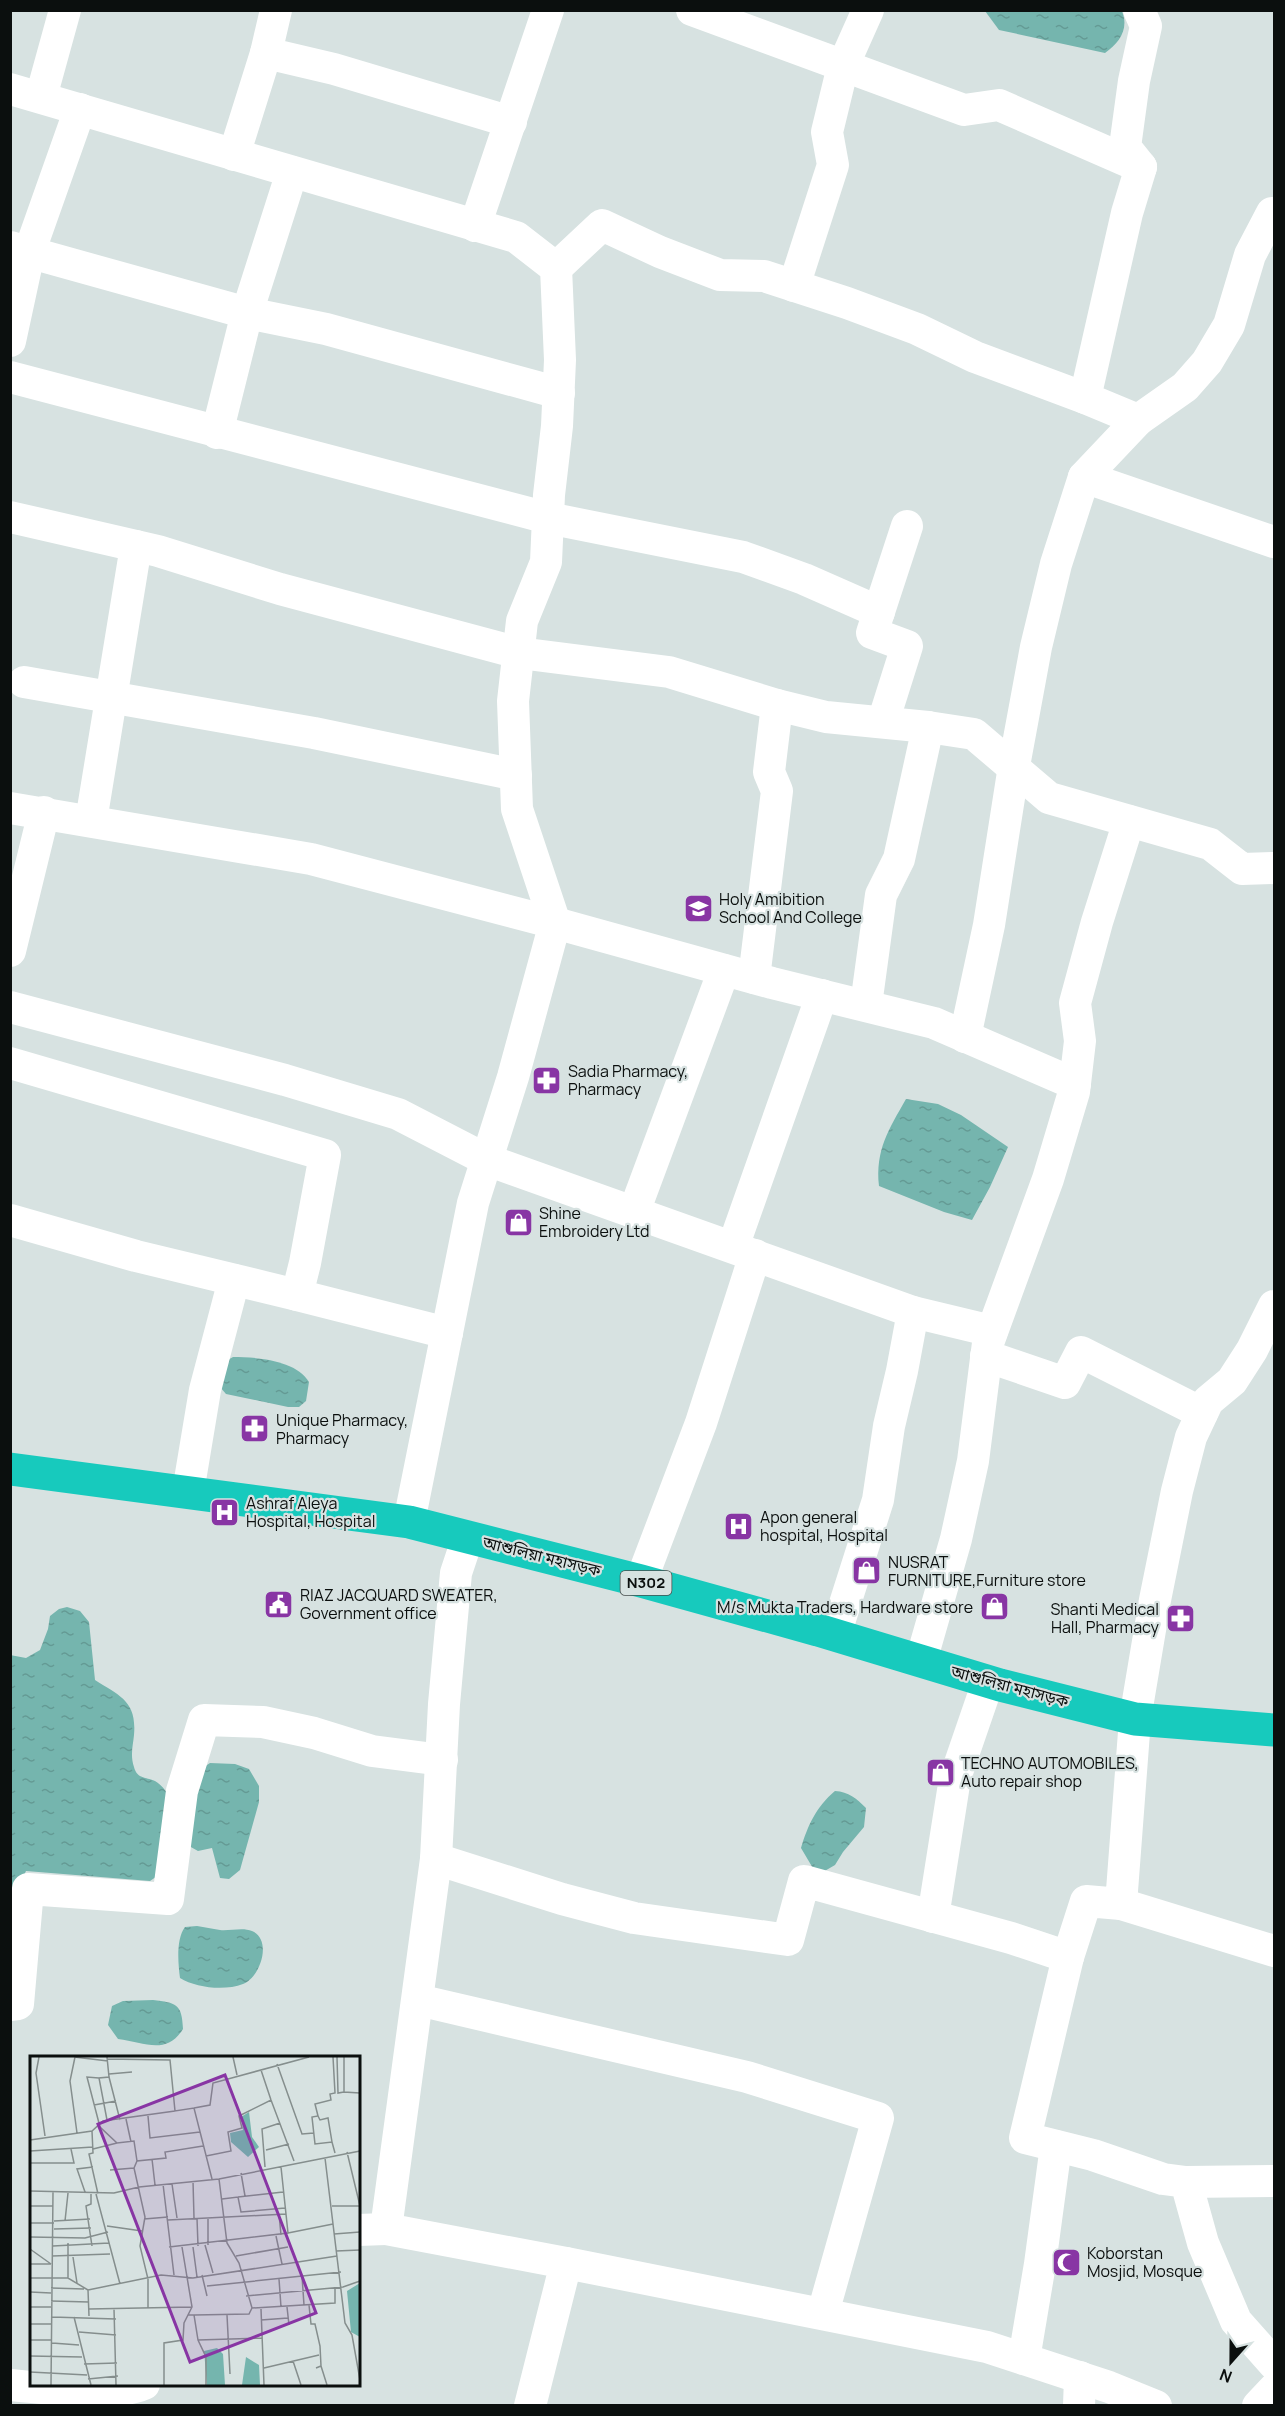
<svg xmlns="http://www.w3.org/2000/svg" width="1285" height="2416" viewBox="0 0 1285 2416" font-family="Manrope,'Noto Sans Bengali',sans-serif">
<style>
.water{fill:url(#water-ripples)}
.lines{fill:none;stroke-linecap:round;stroke-linejoin:round}
.minor{stroke:#fff;stroke-width:32}
.highway{stroke:#17cabd;stroke-width:33}
.labels{text-anchor:middle;stroke-width:4.5;stroke-linejoin:round;paint-order:stroke}
.shield{fill:#d7e2e1;stroke:#484e4d;stroke-width:1.5}
.shield-label{font-size:15px;font-weight:bold;fill:#0b0f0e}
.poi-label{font-size:16px;fill:#0b0f0e;stroke:#d7e2e1;text-anchor:start}
.street-label{font-size:16px;fill:#0b0f0e;stroke:#d7e2e1}
.inset-road{fill:none;stroke:#858e8d;stroke-width:1.5}
.view{fill:#8835a4;fill-opacity:0.15;stroke:#8835a4;stroke-width:3}
.inset-edge{fill:none;stroke:#0b0f0e;stroke-width:3}
</style>
<defs>
<pattern id="water-ripples" width="26" height="14" patternUnits="userSpaceOnUse" patternTransform="scale(1.5)"><rect width="26" height="14" fill="#75b5ae"/><path d="M2 4q2-2 4 0t4 0M15 11q2-2 4 0t4 0" fill="none" stroke="#649a94"/></pattern>
</defs>
<rect width="100%" height="100%" fill="#d7e2e1"/>
<!-- water -->
<g class="water">
<path d="M985,11h137c7,18 -2,31 -17,42l-106,-23z"/>
<path d="M906,1099l32,5 23,11 47,32 -18,40 -18,33 -28,-8 -65,-26c-4,-36 10,-57 27,-87z"/>
<path d="M233,1357c23,0 63,3 76,25l-3,19 -7,6h-11l-62,-13 -6,-7 6,-26z"/>
<path d="M67,1607l13,4 9,11 6,58c25,16 42,21 39,55 -1,11 -4,20 0,32 3,12 12,10 21,14 7,4 15,14 16,22 2,12 -6,55 -8,69l-13,9 -124,-10 -11,24 -5,28v-268l16,3 14,-8 8,-21 2,-13 9,-7z"/>
<polygon points="210,1763 235,1764 249,1769 259,1786 259,1802 240,1870 229,1879 220,1878 212,1848 198,1851 189,1846 201,1769"/>
<path d="M835,1791c14,1 21,7 31,17l-2,19 -21,25 -8,13 -12,7 -9,-2 -13,-22c7,-23 15,-41 34,-57z"/>
<path d="M197,1926c8,1 15,3 23,4 10,1 23,-3 32,1 21,9 8,47 -9,53 -18,7 -47,4 -63,-6 -2,-15 -4,-39 5,-51z"/>
<path d="M153,2000c23,3 29,3 30,29 -17,27 -39,13 -65,10l-10,-14 4,-19 11,-5z"/>
</g>
<g class="lines">
<!-- minor -->
<g class="minor">
<polyline points="692,10 964,110 999,105 1141,167"/>
<polyline points="266,53 334,69 511,122"/>
<polyline points="10,89 516,237 556,268 560,360 557,426 549,495 546,562 522,621 513,701 517,809 555,923 513,1077 473,1203 409,1522"/>
<polyline points="41,97 65,10"/>
<polyline points="234,155 266,53 276,10"/>
<polyline points="475,226 548,10"/>
<polyline points="10,247 247,313 326,329 559,393"/>
<polyline points="556,268 602,225 660,252 720,275 764,276 847,303 917,329 975,357 1085,398"/>
<polyline points="794,286 833,165 827,132 843,66 868,10"/>
<polyline points="10,341 29,253 80,109"/>
<polyline points="10,377 548,518 743,557 804,579 879,612"/>
<polyline points="1138,420 1085,398 1127,213 1141,167 1125,147 1134,81 1146,26 1139,10"/>
<polyline points="217,433 247,313 292,172"/>
<polyline points="1084,477 1274,542"/>
<polyline points="10,517 158,551 280,589 519,653 669,672 777,705 826,717 928,727 974,734 1049,798 1210,844 1242,869 1274,868"/>
<polyline points="24,682 314,733 516,775"/>
<polyline points="883,722 907,646 872,633 907,526"/>
<polyline points="10,808 311,859 555,923 772,983 934,1023 1075,1084"/>
<polyline points="91,821 136,546"/>
<polyline points="10,951 44,812"/>
<polyline points="754,978 777,791 769,772 777,705"/>
<polyline points="866,1005 881,895 899,859 928,727"/>
<polyline points="10,1007 285,1080 398,1114 487,1160 913,1312 992,1331"/>
<polyline points="965,1037 989,925 1014,766 1036,647 1056,564 1084,477 1138,420 1185,387 1207,362 1229,325 1250,255 1272,213 1274,214"/>
<polyline points="10,1063 325,1155 305,1263 297,1295 447,1333"/>
<polyline points="634,1212 724,970"/>
<polyline points="10,1220 136,1256 297,1295"/>
<polyline points="733,1247 822,995"/>
<polyline points="986,1356 1065,1383 1081,1352 1202,1413"/>
<polyline points="188,1492 205,1390 234,1280"/>
<polyline points="468,1537 456,1573 444,1704 436,1859 386,2229 566,2263 530,2406"/>
<polyline points="641,1581 701,1423 755,1255"/>
<polyline points="835,1635 878,1500 889,1426 902,1371 913,1312"/>
<polyline points="921,1661 956,1539 973,1461 988,1343 1048,1179 1074,1092 1080,1041 1075,1003 1097,922 1129,821"/>
<polyline points="436,1859 562,1899 634,1918 788,1940 804,1881 1011,1938 1068,1957 1086,1901 1121,1904 1135,1719 1155,1600 1177,1491 1191,1437 1208,1401 1232,1381 1252,1350 1274,1306"/>
<polyline points="1121,1904 1274,1951"/>
<polyline points="933,1917 955,1778 988,1682"/>
<polyline points="1068,1957 1025,2138 1093,2155 1163,2179 1186,2182 1203,2243 1236,2321 1274,2364"/>
<polyline points="418,2000 747,2077 878,2118 823,2313"/>
<polyline points="10,2005 18,2004 28,1889 168,1899 182,1791 204,1720 263,1722 314,1733 372,1751 442,1760"/>
<polyline points="1186,2182 1274,2181"/>
<polyline points="358,2230 386,2229"/>
<polyline points="566,2263 987,2347 1109,2387 1156,2406"/>
<polyline points="1024,2359 1040,2264 1056,2146"/>
<path d="M10,2385c36,3 103,13 134,-1"/>
<polyline points="1079,2406 1080,2377"/>
<polyline points="1258,2406 1274,2389"/>
</g>
<!-- highway -->
<polyline class="highway" points="10,1469 409,1522 641,1581 818,1630 1000,1685 1135,1719 1274,1730"/>
</g>
<!-- icons -->
<defs>
<symbol id="school-square" viewBox="-11 -11 22 22"><rect x="-9" y="-9" width="18" height="18" rx="4" fill="#8835a4" stroke="#d7e2e1"/><path d="M0-5L7-2L0 1L-7-2ZM-4 1L0 2.5L4 1V4Q0 6-4 4Z" fill="#fff"/></symbol>
<symbol id="pharmacy-square" viewBox="-11 -11 22 22"><rect x="-9" y="-9" width="18" height="18" rx="4" fill="#8835a4" stroke="#d7e2e1"/><path d="M-2-6h4v4h4v4h-4v4h-4v-4h-4v-4h4Z" fill="#fff"/></symbol>
<symbol id="shop-square" viewBox="-11 -11 22 22"><rect x="-9" y="-9" width="18" height="18" rx="4" fill="#8835a4" stroke="#d7e2e1"/><path d="M-5-2.5h2.3a2.7 3.5 0 0 1 5.4 0H5L5.5 6h-11ZM-1.5-2.5h3a1.5 2.3 0 0 0-3 0Z" fill="#fff"/></symbol>
<symbol id="hospital-square" viewBox="-11 -11 22 22"><rect x="-9" y="-9" width="18" height="18" rx="4" fill="#8835a4" stroke="#d7e2e1"/><path d="M-5-5h3v3.5h4V-5h3V5h-3V1.5h-4V5h-3Z" fill="#fff"/></symbol>
<symbol id="civic-square" viewBox="-11 -11 22 22"><rect x="-9" y="-9" width="18" height="18" rx="4" fill="#8835a4" stroke="#d7e2e1"/><path d="M-.6-6.5H3V-4.5H.6V-3L4-1V1h2V6H-6V1h2V-1L-.6-3ZM-1.2 2.5V6h2.4V2.5Z" fill="#fff"/></symbol>
<symbol id="mosque-square" viewBox="-11 -11 22 22"><rect x="-9" y="-9" width="18" height="18" rx="4" fill="#8835a4" stroke="#d7e2e1"/><path d="M3.5-4.9A6 6 0 1 0 3.5 4.9A5 5 0 1 1 3.5-4.9Z" fill="#fff"/></symbol>
</defs>
<g fill-rule="evenodd">
<use href="#school-square" x="682" y="892" width="33" height="33"/>
<use href="#pharmacy-square" x="530" y="1064" width="33" height="33"/>
<use href="#shop-square" x="502" y="1206" width="33" height="33"/>
<use href="#pharmacy-square" x="238" y="1412" width="33" height="33"/>
<use href="#hospital-square" x="208" y="1496" width="33" height="33"/>
<use href="#hospital-square" x="722" y="1510" width="33" height="33"/>
<use href="#shop-square" x="850" y="1554" width="33" height="33"/>
<use href="#civic-square" x="262" y="1588" width="33" height="33"/>
<use href="#shop-square" x="978" y="1590" width="33" height="33"/>
<use href="#pharmacy-square" x="1164" y="1602" width="33" height="33"/>
<use href="#shop-square" x="924" y="1756" width="33" height="33"/>
<use href="#mosque-square" x="1050" y="2246" width="33" height="33"/>
</g>
<g class="labels">
<!-- shield labels -->
<rect class="shield" x="620.5" y="1571" width="51" height="24" rx="4.5"/>
<g class="shield-label">
<text x="646" y="1588">N302</text>
</g>
<!-- poi labels -->
<g class="poi-label">
<text x="719" y="905">Holy Amibition<tspan x="719" dy="18">School And College</tspan></text>
<text x="568" y="1077">Sadia Pharmacy,<tspan x="568" dy="18">Pharmacy</tspan></text>
<text x="539" y="1219">Shine<tspan x="539" dy="18">Embroidery Ltd</tspan></text>
<text x="276" y="1426">Unique Pharmacy,<tspan x="276" dy="18">Pharmacy</tspan></text>
<text x="246" y="1509">Ashraf Aleya<tspan x="246" dy="18">Hospital, Hospital</tspan></text>
<text x="760" y="1523">Apon general<tspan x="760" dy="18">hospital, Hospital</tspan></text>
<text x="888" y="1568">NUSRAT<tspan x="888" dy="18">FURNITURE,Furniture store</tspan></text>
<text x="300" y="1601">RIAZ JACQUARD SWEATER,<tspan x="300" dy="18">Government office</tspan></text>
<text x="973" y="1613" text-anchor="end">M/s Mukta Traders, Hardware store</text>
<text x="1159" y="1615" text-anchor="end">Shanti Medical<tspan x="1159" dy="18">Hall, Pharmacy</tspan></text>
<text x="961" y="1769">TECHNO AUTOMOBILES,<tspan x="961" dy="18">Auto repair shop</tspan></text>
<text x="1087" y="2259">Koborstan<tspan x="1087" dy="18">Mosjid, Mosque</tspan></text>
</g>
<!-- street labels -->
<g class="street-label">
<text transform="translate(542 1556) rotate(14)" y="6">আশুলিয়া মহাসড়ক</text>
<text transform="translate(1010 1686) rotate(15)" y="6">আশুলিয়া মহাসড়ক</text>
</g>
</g>
<!-- overview -->
<g transform="translate(30 2056)">
<rect width="330" height="330" fill="#d7e2e1"/>
<path d="M219,56l3,25 7,10 -11,10 -17,-15 -1,-9 13,-3 -2,-13zM330,227v54l-9,-5 -4,-41zM187,292l6,6 2,31h-18l-3,-34zM216,301l13,8 1,20h-18z" fill="#75b5ae"/>
<path class="inset-road" d="M9,1l-3,16 9,63M44,1l34,4M45,1l-5,24 7,52M77,1l2,20 -10,1 8,42M203,1l4,18M303,1l2,36 -5,1 1,6 -16,4 3,12 -6,1 3,27 17,-2 3,11M307,1l1,36 6,-1M314,1v35l16,1M77,3l63,1 5,51 19,-3 18,71M247,8l25,70 12,-1M231,14l10,30M79,18l23,-2M79,21l11,43M69,22l-12,-1 13,50 17,16 17,-2 3,20M64,49l22,-4M164,52l16,-3 3,-22 96,-26M118,60l2,22 50,-6M288,60l2,4 8,-2 4,24M96,63l5,23M62,75l1,22 -4,1 9,40M0,84l62,-9 11,-10 72,-10M63,93l24,-6M236,94l23,-6M0,95l63,-4M317,96l13,54M176,100l25,-5 -3,-19 14,-4 -3,-12 32,-16 23,61M295,102l20,165 7,12 8,45M122,103l3,26M0,107h44l-3,-14M235,111l-3,-38 18,-6M80,114l24,-2M211,117l4,23M189,123l8,64 12,20 13,45 83,-5v-15M163,125l1,37M133,128l11,91M142,128l5,34M0,135l84,2 25,-6 80,-8 141,-28M55,136l-8,-23 16,-2M61,138v10l-5,2 6,40M66,138l24,90M208,141l45,-5M192,143l16,-2 3,15 44,-4M0,150h23M302,150h28M249,158l2,21M167,162l1,28M178,162v27M114,163l24,-2M138,164l118,-6M24,165l36,-2M35,165l3,-28M0,167h24M77,170l35,5M24,173l37,-1M258,177l45,-9M304,178l26,-2M246,180l6,28M0,181l55,1 23,-6M175,189l8,28M23,190l56,-3M139,191l119,-14 -7,-66M163,191l4,30M0,193l21,15M306,195l24,-1M22,200l58,-2M206,200l52,-9M43,201l4,26M0,208h21M172,219l5,21M272,220l2,29M0,222h38l20,12 1,26M38,222v-35M249,223l2,28M177,230l134,-14M21,232l33,1M58,234l73,-15 32,3 144,-22M0,236l21,1M216,240l97,-9 17,-6M21,245l38,1M279,249l2,19h4l5,22 1,20 -5,2M0,251h21M257,251l2,18M118,252v-29l-8,-33 5,-29 -11,-49 3,-7 29,-3 -1,-6 38,-6M59,253l103,-2M84,253l2,76M231,253l3,76M158,259h6l4,25 8,17v28M164,259l55,-1 3,-6M197,259l3,59M22,261l64,2M44,261l17,68M231,264l27,-2M0,268h22M49,276l37,3M0,284h22M168,284l64,-2M22,287l27,2M0,300l52,1M263,305l8,24M54,308l33,-1M291,310l6,19M234,312l55,-13M0,316l57,3M58,323l30,-3M21,329l2,-193M134,329v-42l19,-3 1,-17 8,-16 -10,-60"/>
<path class="view" d="M195,19l91,238 -126,49 -92,-238z"/>
<rect width="330" height="330" class="inset-edge"/>
</g>
<!-- border -->
<rect width="1285" height="2416" fill="none" stroke="#0b0f0e" stroke-width="24"/>
<!-- north arrow -->
<g transform="translate(1231 2362) rotate(201)" stroke="#d7e2e1" stroke-width="4.5" paint-order="stroke">
<path d="M0-4.5L10 22L0 15L-10 22Z" fill="#0b0f0e"/>
<text y="-9" font-size="16" font-weight="bold" text-anchor="middle" fill="#0b0f0e">N</text>
</g>
</svg>
